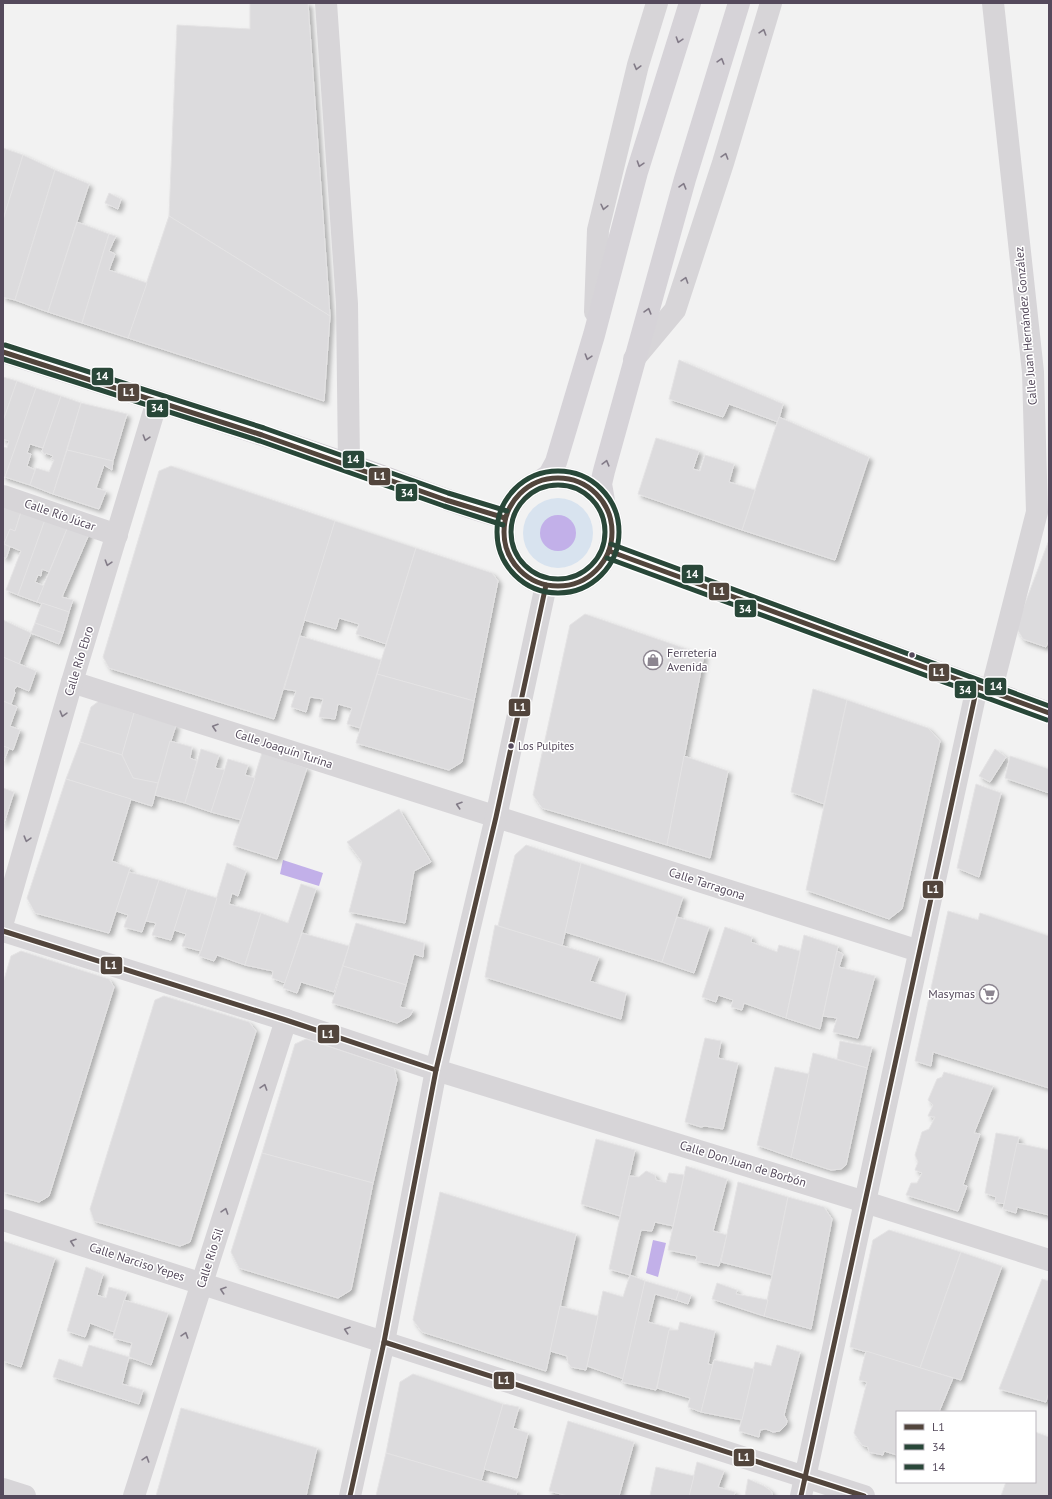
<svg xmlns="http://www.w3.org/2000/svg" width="1052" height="1499" viewBox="0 0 1052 1499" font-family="'PT Sans',sans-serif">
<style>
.green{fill:#d8e3ef}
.water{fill:#c2b0e9}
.building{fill:#dcdbdd;stroke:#e4e3e4;filter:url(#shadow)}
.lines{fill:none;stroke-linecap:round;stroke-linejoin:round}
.minor{stroke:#d7d5d8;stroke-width:22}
.tertiary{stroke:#d7d5d8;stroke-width:22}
.secondary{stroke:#d6d3d8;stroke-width:22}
.primary{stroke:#d1cdd3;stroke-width:22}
.bus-1-casing{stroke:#fff;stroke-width:8}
.bus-2-casing{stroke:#fff;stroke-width:8}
.bus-3-casing{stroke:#fff;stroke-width:8}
.bus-1{stroke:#52453c;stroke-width:5}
.bus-2{stroke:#284738;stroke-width:5}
.bus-3{stroke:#2a4739;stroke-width:5}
.oneway{stroke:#827b87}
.oneway2{stroke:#827a87}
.bus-dot{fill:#554a5c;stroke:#fff;stroke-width:1.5}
.labels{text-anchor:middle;stroke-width:3;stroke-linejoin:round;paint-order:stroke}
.bus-label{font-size:11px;fill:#554a5c;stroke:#fff;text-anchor:start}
.street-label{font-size:12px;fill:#554a5c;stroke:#fff}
.poi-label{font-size:12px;fill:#554a5c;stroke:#fff;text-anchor:start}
.line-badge{stroke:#fff;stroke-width:1.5}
.badge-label{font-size:11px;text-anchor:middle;font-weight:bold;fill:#fff}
</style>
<defs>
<filter id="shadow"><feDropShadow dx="3.5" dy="3.5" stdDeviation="2" flood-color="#0004"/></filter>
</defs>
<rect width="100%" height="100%" fill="#f2f2f2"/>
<!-- green -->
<circle class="green" cx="558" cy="533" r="35"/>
<!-- water -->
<g class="water">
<circle cx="558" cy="533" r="18"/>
<polygon points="283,860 323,873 319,886 280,874"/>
<polygon points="653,1240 666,1243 658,1277 646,1273"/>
</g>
<!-- building -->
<g class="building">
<polygon points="250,3 308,3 330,316 169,216 177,25 250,29"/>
<polygon points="3,148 23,155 3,220"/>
<polygon points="23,155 55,170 15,300 3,297 3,220"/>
<polygon points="55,170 89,184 48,312 15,300"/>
<polygon points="109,193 121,199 118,209 105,203"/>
<polygon points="169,216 330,316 324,401 128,338"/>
<polygon points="77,222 109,234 82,323 48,312"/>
<polygon points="109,234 116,236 109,251 115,254 109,270 147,283 128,338 82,323"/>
<polygon points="679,360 783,404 778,422 729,404 723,417 669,399"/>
<polygon points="3,377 17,381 4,418 3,418"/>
<polygon points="17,381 36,388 5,477 3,476 3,447 7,448 9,441 3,439 3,421"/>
<polygon points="36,388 61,396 43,448 30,444 27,453 31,454 27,466 35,470 30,485 5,477"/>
<polygon points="61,396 81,403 53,494 30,485 36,468 49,472 54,460 51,459 53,456 46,453 45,455 42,451"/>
<polygon points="81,403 127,414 113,461 67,450"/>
<polygon points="779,417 869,457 835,560 742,530"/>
<polygon points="656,438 699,451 693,469 700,471 705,455 734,464 729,482 755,490 742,530 638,494"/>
<polygon points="67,450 113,461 112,470 104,465 96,488 106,491 99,509 53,494"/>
<polygon points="171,466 335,521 274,719 109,668 103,657 159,471"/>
<polygon points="3,503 22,509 15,531 10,529 4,544 10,547 6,558 3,557"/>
<polygon points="22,509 46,517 18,595 6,590 21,551 4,544 10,529 15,531"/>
<polygon points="46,517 69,524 49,572 42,569 41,576 38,575 35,582 44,586 37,602 18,595"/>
<polygon points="335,521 416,548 386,644 356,634 359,624 339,618 336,629 304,620"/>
<polygon points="69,524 90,532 62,597 73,600 69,612 37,602"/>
<polygon points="1049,540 1049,640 1046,647 1023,639 1016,627"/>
<polygon points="416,548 492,573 498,581 474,701 377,674"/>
<polygon points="42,603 69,612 63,633 35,623"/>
<polygon points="585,614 704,655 667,845 542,808 533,795 570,625"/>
<polygon points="3,620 31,633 19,664 3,657"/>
<polygon points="35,623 63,633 59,644 31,633"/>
<polygon points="300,636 381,660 360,728 347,724 352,708 338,704 335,719 319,717 323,699 310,697 306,712 291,707 296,691 284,689"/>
<polygon points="3,657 36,671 29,691 17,686 14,690 15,693 11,704 3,701"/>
<polygon points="377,674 474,701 462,762 449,770 356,743"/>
<polygon points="813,689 847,700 824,804 791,792"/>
<polygon points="847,700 928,728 940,741 902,909 889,919 806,890"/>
<polygon points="3,701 17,707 10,726 20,730 13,750 3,746"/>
<polygon points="99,701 134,713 122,755 80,742 91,707"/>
<polygon points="134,713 176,725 158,783 133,778 122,755"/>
<polygon points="170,741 192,747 190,758 197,761 185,803 155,795"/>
<polygon points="80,742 122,755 133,778 158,783 152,806 66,779"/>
<polygon points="3,746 9,748 3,762"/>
<polygon points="201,749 219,755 215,768 225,770 211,812 185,803"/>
<polygon points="995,749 1006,757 990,782 979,776"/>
<polygon points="262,753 307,768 277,859 233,845"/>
<polygon points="684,756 728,771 710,858 667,845"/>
<polygon points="1010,756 1049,769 1049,793 1005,778"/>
<polygon points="228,759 248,765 245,775 255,778 241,820 211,812"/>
<polygon points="66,779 131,799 112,861 130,868 109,933 35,913 27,898"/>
<polygon points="976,784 1001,793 979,877 957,868"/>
<polygon points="3,788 14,792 3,826"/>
<polygon points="399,809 431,862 414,871 405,923 349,912 362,862 347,842"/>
<polygon points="526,845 581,863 562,946 498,926 515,855"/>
<polygon points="227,863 246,871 238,896 232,893 229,904 261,913 245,965 217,955 214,961 199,956"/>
<polygon points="581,863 683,897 662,962 565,932"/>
<polygon points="129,872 159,880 142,932 124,927 128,915 116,911"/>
<polygon points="159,880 187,889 171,940 152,935 156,923 146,921"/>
<polygon points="301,884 316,889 285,983 272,978 273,971 245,965 261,913 288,923"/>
<polygon points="187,889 217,898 201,951 182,946 186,934 174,930"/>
<polygon points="948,911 978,920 980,913 1049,936 1049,1088 933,1052 931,1066 915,1061"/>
<polygon points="677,917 709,927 694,973 662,962"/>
<polygon points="356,923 424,943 423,957 414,954 406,985 343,966"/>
<polygon points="495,925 599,957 590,981 626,993 621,1019 485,977"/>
<polygon points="725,927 752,937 751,942 777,952 779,945 800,951 786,1018 744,1003 742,1010 731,1007 733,1000 718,995 716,1002 702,997"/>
<polygon points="302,933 349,946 334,992 301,982 297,993 283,988"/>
<polygon points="804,935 838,946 820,1029 786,1018"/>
<polygon points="21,951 109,979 114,987 49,1196 39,1202 3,1192 3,983 11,956"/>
<polygon points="837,951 843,954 839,967 875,976 858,1038 833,1032 837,1018 823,1016"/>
<polygon points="343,966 406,985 400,1007 413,1010 410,1016 397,1023 332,1003"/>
<polygon points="164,996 249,1022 256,1031 190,1242 180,1246 94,1221 90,1209 155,1000"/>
<polygon points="705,1038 721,1041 718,1058 738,1063 723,1129 705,1126 701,1127 685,1122"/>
<polygon points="306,1039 394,1068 397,1080 373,1183 262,1153 295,1044"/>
<polygon points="840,1041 872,1047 867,1068 837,1059"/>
<polygon points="813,1053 867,1068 846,1165 841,1169 831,1170 791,1157"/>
<polygon points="775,1067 809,1074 791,1157 757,1145"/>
<polygon points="944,1072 993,1086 974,1133 980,1134 963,1185 967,1186 958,1211 906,1195 911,1183 917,1183 922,1173 915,1170 918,1162 915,1155 922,1132 929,1129 935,1117 928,1116 933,1105 928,1100 937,1079 942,1077"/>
<polygon points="996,1133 1019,1137 1005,1204 995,1202 996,1197 985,1193"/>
<polygon points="596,1139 635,1150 620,1216 581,1204"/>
<polygon points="1017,1143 1049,1150 1049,1215 1017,1207 1016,1213 1003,1209"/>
<polygon points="262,1153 373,1183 351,1290 338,1298 239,1268 231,1252"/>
<polygon points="686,1166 727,1179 713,1231 727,1235 719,1266 696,1261 697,1256 668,1250"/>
<polygon points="646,1171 655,1175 656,1180 666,1183 669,1173 684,1175 673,1226 655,1222 652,1231 641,1230 630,1275 609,1269 629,1176 639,1177"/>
<polygon points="738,1182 788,1197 772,1275 721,1262"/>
<polygon points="440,1192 576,1234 546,1371 422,1332 413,1320"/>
<polygon points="788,1197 824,1207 832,1219 811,1329 764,1316"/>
<polygon points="889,1230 961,1252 920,1368 850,1347 873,1240"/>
<polygon points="3,1241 55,1258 21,1367 3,1361"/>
<polygon points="961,1252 1002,1266 961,1380 920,1368"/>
<polygon points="86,1267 103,1274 97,1295 106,1298 109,1287 127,1292 114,1332 90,1323 85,1337 67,1331"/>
<polygon points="630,1275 645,1281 624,1379 587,1366 603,1291 623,1297"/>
<polygon points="1042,1279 1049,1281 1049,1392 1046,1402 999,1389"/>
<polygon points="645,1281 679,1291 676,1300 655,1294 648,1322 670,1328 656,1390 622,1382"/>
<polygon points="717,1283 737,1290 736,1294 768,1300 764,1316 712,1299"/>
<polygon points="679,1291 691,1295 688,1304 676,1300"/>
<polygon points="124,1300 168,1313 151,1365 129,1357 132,1343 113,1338"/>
<polygon points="560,1306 598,1316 586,1370 571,1367 568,1363 567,1356 550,1351"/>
<polygon points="680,1322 715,1331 708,1364 713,1365 701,1412 688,1407 690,1398 657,1388 669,1330 678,1330"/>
<polygon points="89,1345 129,1357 122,1384 143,1390 139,1404 53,1377 59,1359 82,1367"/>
<polygon points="777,1345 800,1352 784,1415 787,1421 786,1425 780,1431 773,1432 766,1429 760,1430 759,1437 739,1431 755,1362 771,1366"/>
<polygon points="866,1351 953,1378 939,1412 897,1412 897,1455 884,1451 883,1455 869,1452 868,1447 862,1445 854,1433 867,1382 859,1380"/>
<polygon points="714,1360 754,1369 742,1420 701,1412"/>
<polygon points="413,1374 503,1404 481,1481 386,1453 400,1382"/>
<polygon points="503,1404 519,1407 513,1428 528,1433 517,1478 484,1469"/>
<polygon points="181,1408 317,1448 306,1496 156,1496"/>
<polygon points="568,1421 634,1442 619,1496 568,1496 549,1491"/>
<polygon points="1035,1432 1049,1437 1049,1496 1001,1496 1006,1482 1035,1482"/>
<polygon points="386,1453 517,1491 516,1496 376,1496"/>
<polygon points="697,1462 724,1471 718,1487 735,1492 734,1496 689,1496"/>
<polygon points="656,1467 694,1476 689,1496 650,1496"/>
<polygon points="748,1479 764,1486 771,1491 773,1496 745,1496"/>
</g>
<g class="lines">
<!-- minor -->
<g class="minor">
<polyline points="326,3 347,304 349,464"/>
<polyline points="595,312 598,230 638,65 657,3"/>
<polyline points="634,359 675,310 723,163 771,3"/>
<polyline points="3,496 117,535"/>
<polyline points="72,682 919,951"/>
<polyline points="991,692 1037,512 1033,372 993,3"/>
<polyline points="3,922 72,682 157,401"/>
<polyline points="3,931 286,1020 436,1070 865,1202 1049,1260"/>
<polyline points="3,1220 864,1496"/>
<polyline points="3,1489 25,1496"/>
<polyline points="134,1496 286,1020"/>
<polyline points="801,1496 977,687"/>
</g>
<!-- tertiary -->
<polyline class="tertiary" points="350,1496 384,1342 436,1070 496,817 546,585"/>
<!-- secondary -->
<g class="secondary">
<polyline points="543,479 549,475 556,462 594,335 637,172 690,3"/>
<polyline points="604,501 601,484 604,471 685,179 739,3"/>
</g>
<!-- primary -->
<g class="primary">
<path d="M3,352c115,37 231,72 345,112 53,18 104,40 157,54"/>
<circle cx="558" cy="532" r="54"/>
<polyline points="609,551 1049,713"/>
</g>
<defs>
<g id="bus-1">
<polyline points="3,352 262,435 446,500 505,518"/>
<circle cx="558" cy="532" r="54"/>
<polyline points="609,551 1049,713"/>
<polyline points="3,931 286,1020 436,1070"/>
<polyline points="384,1342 864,1496"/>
<polyline points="350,1496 384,1342 436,1070 496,817 546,585"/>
<polyline points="801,1496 977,687"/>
</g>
<g id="bus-2">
<polyline points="3,359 260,441 444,506 503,525"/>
<circle cx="558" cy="532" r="61"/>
<polyline points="607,558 1047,720"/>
</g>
<g id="bus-3">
<polyline points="5,345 264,428 448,493 507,511"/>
<circle cx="558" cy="532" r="47"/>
<polyline points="611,544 1049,706"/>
</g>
</defs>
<!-- bus-1 casing -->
<use href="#bus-1" class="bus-1-casing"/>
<!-- bus-2 casing -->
<use href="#bus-2" class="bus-2-casing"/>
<!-- bus-3 casing -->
<use href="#bus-3" class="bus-3-casing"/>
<!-- bus-1 -->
<use href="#bus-1" class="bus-1"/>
<!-- bus-2 -->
<use href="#bus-2" class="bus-2"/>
<!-- bus-3 -->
<use href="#bus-3" class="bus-3"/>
</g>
<!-- one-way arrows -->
<defs><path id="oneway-chevron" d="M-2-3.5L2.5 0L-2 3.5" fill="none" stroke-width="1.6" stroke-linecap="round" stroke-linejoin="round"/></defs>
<g class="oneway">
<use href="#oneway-chevron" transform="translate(763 32) rotate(-73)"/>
<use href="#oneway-chevron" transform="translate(637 67) rotate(105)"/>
<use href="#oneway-chevron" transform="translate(725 156) rotate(-73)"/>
<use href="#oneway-chevron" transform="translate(604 207) rotate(103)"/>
<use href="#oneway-chevron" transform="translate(685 280) rotate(-72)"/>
<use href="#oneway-chevron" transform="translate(146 438) rotate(107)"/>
<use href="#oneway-chevron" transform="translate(108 563) rotate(107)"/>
<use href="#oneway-chevron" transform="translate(63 714) rotate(106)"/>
<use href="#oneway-chevron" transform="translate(215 727) rotate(-162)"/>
<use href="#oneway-chevron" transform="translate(459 805) rotate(-162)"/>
<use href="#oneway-chevron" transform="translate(27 839) rotate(106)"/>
<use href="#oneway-chevron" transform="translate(264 1087) rotate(-72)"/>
<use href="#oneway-chevron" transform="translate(225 1211) rotate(-72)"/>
<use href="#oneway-chevron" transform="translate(73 1242) rotate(-162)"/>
<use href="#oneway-chevron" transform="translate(223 1290) rotate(-162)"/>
<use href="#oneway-chevron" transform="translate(347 1330) rotate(-162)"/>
<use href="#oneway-chevron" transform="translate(185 1335) rotate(-72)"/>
<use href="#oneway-chevron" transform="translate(146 1459) rotate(-72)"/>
</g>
<g class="oneway2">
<use href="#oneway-chevron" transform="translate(679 40) rotate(108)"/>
<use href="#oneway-chevron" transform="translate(721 61) rotate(-73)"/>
<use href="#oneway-chevron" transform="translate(640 164) rotate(108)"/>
<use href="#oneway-chevron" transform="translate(683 186) rotate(-74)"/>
<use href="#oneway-chevron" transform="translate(648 311) rotate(-74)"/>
<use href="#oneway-chevron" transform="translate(588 357) rotate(107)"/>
<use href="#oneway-chevron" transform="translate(606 463) rotate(-75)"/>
</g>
<!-- icons -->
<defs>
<symbol id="shop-ring" viewBox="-11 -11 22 22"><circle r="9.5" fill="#fff" stroke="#8c8590" stroke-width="1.5"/><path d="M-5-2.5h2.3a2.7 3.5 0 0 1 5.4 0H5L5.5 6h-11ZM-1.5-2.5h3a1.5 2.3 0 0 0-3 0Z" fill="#8c8590"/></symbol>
<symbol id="supermarket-ring" viewBox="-11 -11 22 22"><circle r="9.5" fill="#fff" stroke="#8c8590" stroke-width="1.5"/><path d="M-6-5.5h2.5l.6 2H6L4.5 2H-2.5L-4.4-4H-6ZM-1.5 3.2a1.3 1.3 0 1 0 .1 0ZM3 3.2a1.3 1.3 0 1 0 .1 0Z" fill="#8c8590"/></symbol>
</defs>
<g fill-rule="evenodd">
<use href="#shop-ring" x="642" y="649" width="22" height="22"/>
<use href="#supermarket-ring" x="978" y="983" width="22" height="22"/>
</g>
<!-- markers -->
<g class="bus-dot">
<circle cx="912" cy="655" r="3.5"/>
<circle cx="511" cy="746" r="3.5"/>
</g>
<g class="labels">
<!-- bus labels -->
<g class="bus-label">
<text x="518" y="750">Los Pulpites</text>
</g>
<!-- street labels -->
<g class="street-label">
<text transform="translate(1026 326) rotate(-95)" y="4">Calle Juan Hernández González</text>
<text transform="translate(60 515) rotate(19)" y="4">Calle Río Júcar</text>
<text transform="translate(79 661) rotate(-73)" y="4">Calle Río Ebro</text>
<text transform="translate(284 749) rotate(18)" y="4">Calle Joaquín Turina</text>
<text transform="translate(707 884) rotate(18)" y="4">Calle Tarragona</text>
<text transform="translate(743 1164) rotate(17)" y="4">Calle Don Juan de Borbón</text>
<text transform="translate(210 1258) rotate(-72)" y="4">Calle Río Sil</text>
<text transform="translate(137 1262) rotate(18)" y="4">Calle Narciso Yepes</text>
</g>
<!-- poi labels -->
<g class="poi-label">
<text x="667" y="657">Ferretería<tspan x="667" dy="14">Avenida</tspan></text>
<text x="975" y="998" text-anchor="end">Masymas</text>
</g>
</g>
<g class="line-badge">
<rect x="91" y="367" width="23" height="19" rx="4" fill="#2a4739"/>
<rect x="117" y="383" width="23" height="19" rx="4" fill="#52453c"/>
<rect x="146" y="399" width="23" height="19" rx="4" fill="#284738"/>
<rect x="342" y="450" width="23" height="19" rx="4" fill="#2a4739"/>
<rect x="368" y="467" width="23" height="19" rx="4" fill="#52453c"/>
<rect x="395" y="483" width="23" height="19" rx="4" fill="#284738"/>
<rect x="681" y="564" width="23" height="20" rx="4" fill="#2a4739"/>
<rect x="708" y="582" width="22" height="19" rx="4" fill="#52453c"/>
<rect x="734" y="599" width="23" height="19" rx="4" fill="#284738"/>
<rect x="928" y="663" width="22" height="19" rx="4" fill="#52453c"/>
<rect x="984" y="677" width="23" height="19" rx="4" fill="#2a4739"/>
<rect x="954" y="680" width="23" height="19" rx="4" fill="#284738"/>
<rect x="508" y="698" width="23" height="19" rx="4" fill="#52453c"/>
<rect x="922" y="880" width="22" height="19" rx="4" fill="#52453c"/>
<rect x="100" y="956" width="23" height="19" rx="4" fill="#52453c"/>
<rect x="317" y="1024" width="23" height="20" rx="4" fill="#52453c"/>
<rect x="493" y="1371" width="22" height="19" rx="4" fill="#52453c"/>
<rect x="733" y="1448" width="22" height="19" rx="4" fill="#52453c"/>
</g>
<g class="badge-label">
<text x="102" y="380">14</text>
<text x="129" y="396">L1</text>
<text x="157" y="412">34</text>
<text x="353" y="463">14</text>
<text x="380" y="480">L1</text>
<text x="407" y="497">34</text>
<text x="692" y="578">14</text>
<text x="719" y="595">L1</text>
<text x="745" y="613">34</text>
<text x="939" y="676">L1</text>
<text x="996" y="690">14</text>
<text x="965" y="694">34</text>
<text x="520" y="711">L1</text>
<text x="933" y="893">L1</text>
<text x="111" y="969">L1</text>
<text x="328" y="1038">L1</text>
<text x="504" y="1384">L1</text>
<text x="744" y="1461">L1</text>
</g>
<!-- border -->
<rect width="1052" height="1499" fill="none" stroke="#554a5c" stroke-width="8"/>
<!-- legend -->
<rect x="896" y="1411" width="140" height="72" fill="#ffffff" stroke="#bbb7be"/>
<rect x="904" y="1424" width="20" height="6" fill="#52453c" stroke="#bbb7be"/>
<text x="932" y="1431" font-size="12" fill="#554a5c">L1</text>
<rect x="904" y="1444" width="20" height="6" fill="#284738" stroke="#bbb7be"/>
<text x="932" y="1451" font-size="12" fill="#554a5c">34</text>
<rect x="904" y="1464" width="20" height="6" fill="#2a4739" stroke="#bbb7be"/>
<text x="932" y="1471" font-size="12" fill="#554a5c">14</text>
</svg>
